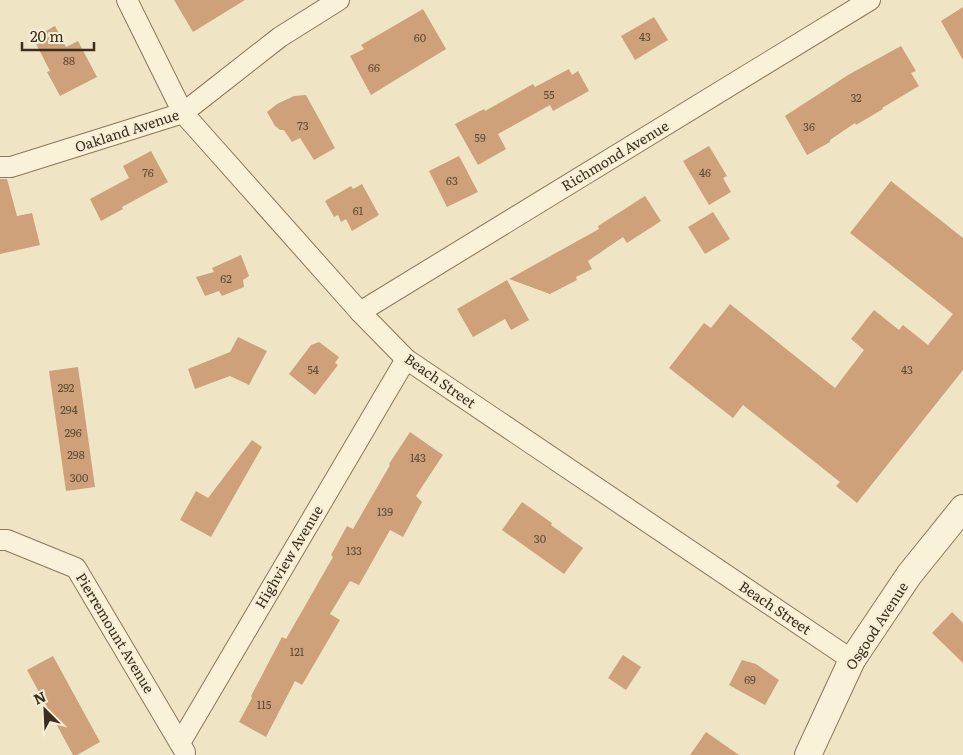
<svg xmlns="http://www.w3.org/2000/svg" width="963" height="755" viewBox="0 0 963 755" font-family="Literata,serif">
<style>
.building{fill:#cea17a}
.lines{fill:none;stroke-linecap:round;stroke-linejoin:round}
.minor-casing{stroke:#8b775b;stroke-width:22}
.tertiary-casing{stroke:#8b775b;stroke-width:28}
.minor{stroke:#faf1d9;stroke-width:20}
.tertiary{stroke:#faf1d9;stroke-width:26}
.labels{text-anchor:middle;stroke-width:4;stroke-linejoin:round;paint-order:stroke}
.number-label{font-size:11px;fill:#604b36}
.street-label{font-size:14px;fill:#3b2e1f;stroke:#f6eed5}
</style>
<rect width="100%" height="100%" fill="#efe5c5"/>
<!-- building -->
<g class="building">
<polygon points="174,0 245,0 193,32"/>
<polygon points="963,7 963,60 941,21"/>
<polygon points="423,9 446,49 371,95 350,56 364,49 361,45"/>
<polygon points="654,17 668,40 635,60 621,36"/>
<polygon points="55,26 66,47 78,41 97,77 60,96 47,72 50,71 33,38"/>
<polygon points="901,46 916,71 911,73 919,86 882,108 883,109 856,125 855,123 830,140 830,142 807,155 785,116 848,75"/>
<polygon points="569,69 572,75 578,71 589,91 553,111 550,105 498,134 506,149 478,165 455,124 484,109 485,111 533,84 535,87"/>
<polygon points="306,95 335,148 314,160 300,138 292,142 284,130 280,130 275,126 267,112 277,104 294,96"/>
<polygon points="709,146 727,176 723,178 731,192 709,205 683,161"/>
<polygon points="151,151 168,182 122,207 123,209 101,221 90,199 129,178 123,166"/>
<polygon points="459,156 478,192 447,207 429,171"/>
<polygon points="0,179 7,179 17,216 32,213 40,245 0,254"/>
<polygon points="891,181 963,238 963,370 857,503 836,486 840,482 743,405 733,418 669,368 704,323 711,328 730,304 835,388 864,350 851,339 874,310 899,330 903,325 928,345 953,314 850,233"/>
<polygon points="362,184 379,215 352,231 346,219 341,222 338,215 334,217 325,201 351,186 353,189"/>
<polygon points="645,196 661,221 627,243 623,237 588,261 592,269 576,277 577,280 550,294 509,279 599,229 598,226"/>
<polygon points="713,212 730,239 705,254 688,227"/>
<polygon points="241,255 249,276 243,280 244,287 222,296 219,291 205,296 196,277 214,272 212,268"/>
<polygon points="507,280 529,320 511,330 505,319 473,337 457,309"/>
<polygon points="238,337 267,351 249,385 230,376 195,389 188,369 230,352"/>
<polygon points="319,342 339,357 335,363 338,365 315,395 289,374 311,345"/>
<polygon points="78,367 95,487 66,491 49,371"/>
<polygon points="410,432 443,455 416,496 422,502 403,537 390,530 359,585 350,581 330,614 340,620 302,685 295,681 266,737 239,722 252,698 251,696 282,637 286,639 333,557 331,555 347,526 353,529 390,465 389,464"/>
<polygon points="252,440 262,447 211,537 180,520 196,491 208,498"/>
<polygon points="522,502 552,523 551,525 583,548 564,574 502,530"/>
<polygon points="952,612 963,623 963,663 932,633"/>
<polygon points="623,655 641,667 626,690 608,678"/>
<polygon points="53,656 100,742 77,755 73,755 27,670"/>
<polygon points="742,660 756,664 779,680 765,705 729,685"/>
<polygon points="706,732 739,755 690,755"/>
</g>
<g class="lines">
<defs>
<g id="minor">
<polyline points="127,0 183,113 360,312 406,359 852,660"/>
<polyline points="0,167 11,167 183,113 280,37 339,0"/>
<polyline points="360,312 870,0"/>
<polyline points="0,540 7,540 76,568 185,752"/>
<polyline points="180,743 406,359"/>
</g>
<polyline id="tertiary" points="808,755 852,660 909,575 963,508"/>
</defs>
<!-- minor casing -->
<use href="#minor" class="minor-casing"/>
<!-- tertiary casing -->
<use href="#tertiary" class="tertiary-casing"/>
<!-- minor -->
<use href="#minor" class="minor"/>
<!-- tertiary -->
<use href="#tertiary" class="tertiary"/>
</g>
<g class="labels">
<!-- number labels -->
<g class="number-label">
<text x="645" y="41">43</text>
<text x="420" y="42">60</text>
<text x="69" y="65">88</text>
<text x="374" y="72">66</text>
<text x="549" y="99">55</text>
<text x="856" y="102">32</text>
<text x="303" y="130">73</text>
<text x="809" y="131">36</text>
<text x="480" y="142">59</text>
<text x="148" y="177">76</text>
<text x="705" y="177">46</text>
<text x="452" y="185">63</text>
<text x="358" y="215">61</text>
<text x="226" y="283">62</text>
<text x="313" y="374">54</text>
<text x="907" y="374">43</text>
<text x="66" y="392">292</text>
<text x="69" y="414">294</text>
<text x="73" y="437">296</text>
<text x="76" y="459">298</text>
<text x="418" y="462">143</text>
<text x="79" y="482">300</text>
<text x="385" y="516">139</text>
<text x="540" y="543">30</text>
<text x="354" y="555">133</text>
<text x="297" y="656">121</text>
<text x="750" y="684">69</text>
<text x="264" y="709">115</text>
</g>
<!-- street labels -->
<g class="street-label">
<text transform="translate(127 131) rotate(-18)" y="5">Oakland Avenue</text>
<text transform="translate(615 156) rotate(-31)" y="5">Richmond Avenue</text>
<text transform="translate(440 381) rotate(35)" y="5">Beach Street</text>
<text transform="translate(289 557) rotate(-59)" y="5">Highview Avenue</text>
<text transform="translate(775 608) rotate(34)" y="5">Beach Street</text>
<text transform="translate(877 626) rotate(-57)" y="5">Osgood Avenue</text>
<text transform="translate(115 633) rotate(59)" y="5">Pierremount Avenue</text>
</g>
</g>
<!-- north arrow -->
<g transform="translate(45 710) rotate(336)" stroke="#f6eed5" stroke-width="4" paint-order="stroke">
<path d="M0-4L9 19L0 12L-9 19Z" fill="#3b2e1f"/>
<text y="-8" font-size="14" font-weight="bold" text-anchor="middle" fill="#3b2e1f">N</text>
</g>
<!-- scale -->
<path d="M22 42v8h72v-8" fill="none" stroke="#3b2e1f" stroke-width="2.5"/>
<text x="30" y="42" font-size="15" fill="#3b2e1f" stroke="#f6eed5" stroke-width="4" paint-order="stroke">20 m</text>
</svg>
